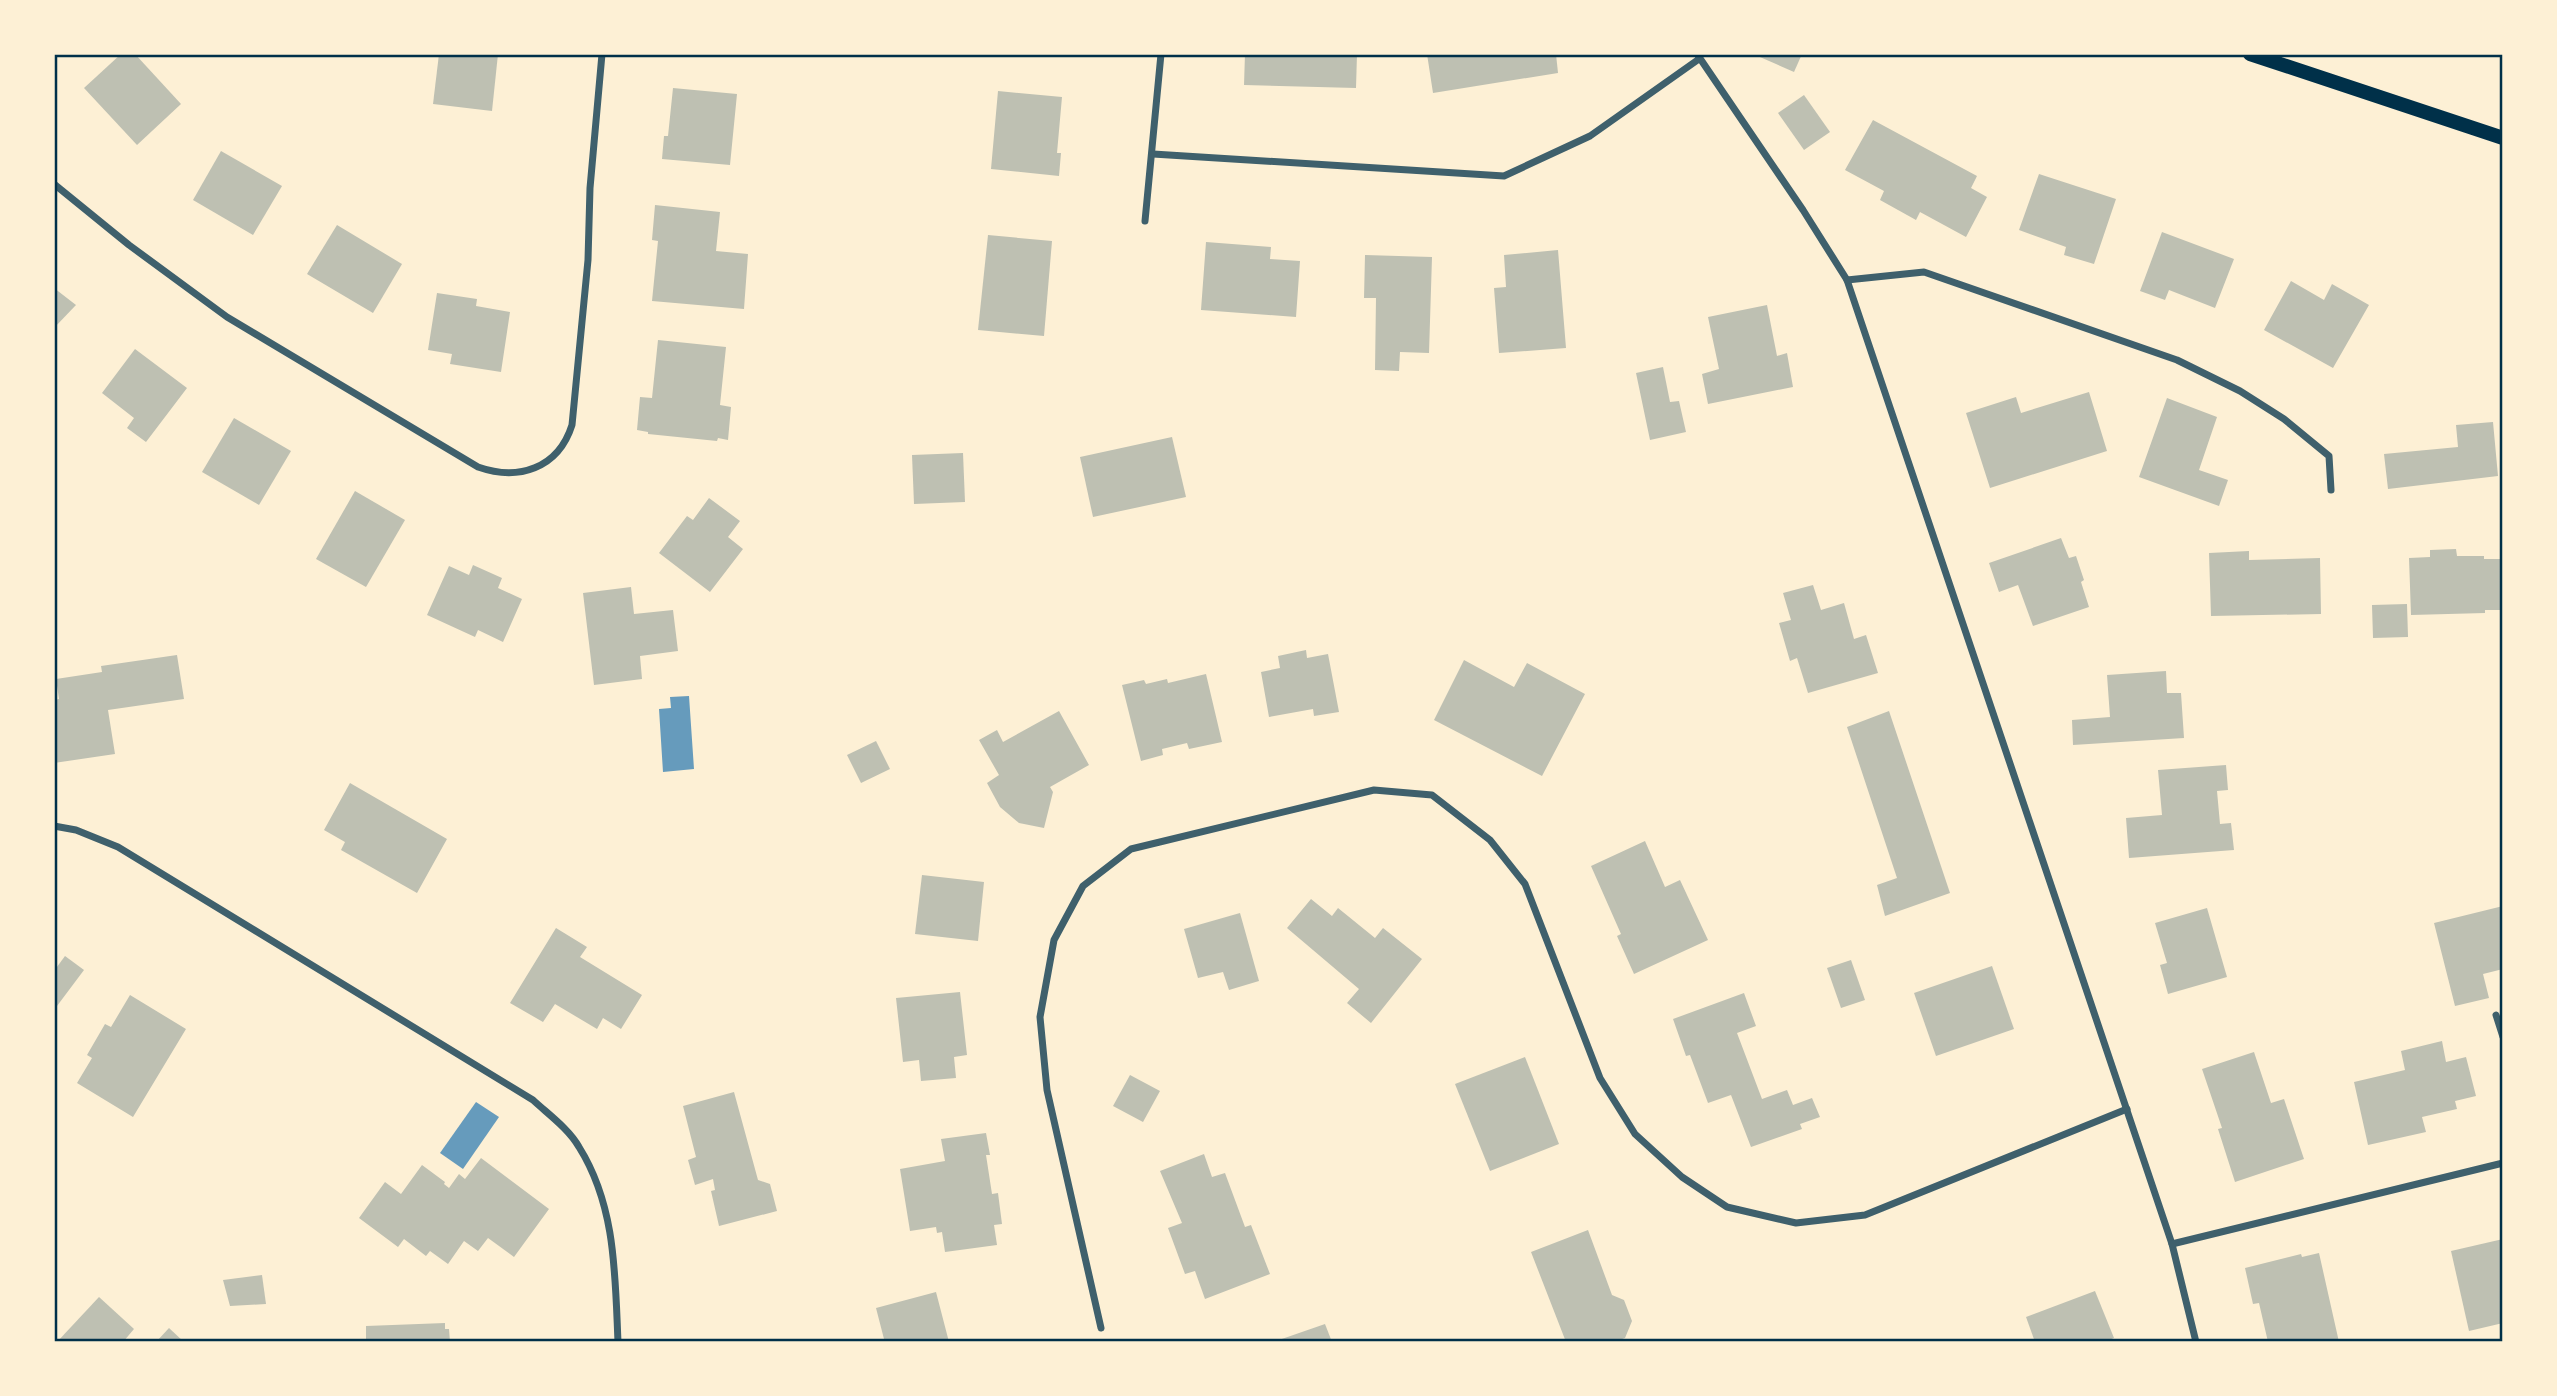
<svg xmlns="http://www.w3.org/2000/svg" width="2557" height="1396" viewBox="0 0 2557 1396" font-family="Signika,sans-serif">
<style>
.water{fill:#669bbc}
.building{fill:#bec0b2}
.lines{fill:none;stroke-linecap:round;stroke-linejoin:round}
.minor{stroke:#3f606c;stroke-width:7}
.secondary{stroke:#003049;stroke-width:14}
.neatline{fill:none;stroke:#003049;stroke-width:2.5}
</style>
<rect width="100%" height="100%" fill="#fdf0d5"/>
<!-- water -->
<g class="water">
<polygon points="689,696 694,769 663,772 659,709 671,708 670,697"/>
<polygon points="476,1102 499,1117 463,1169 440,1153"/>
</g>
<!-- building -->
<g class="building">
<polygon points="121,54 135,54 181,104 137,145 84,88"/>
<polygon points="439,54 498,54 492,111 433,104"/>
<polygon points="1245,54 1357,54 1356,88 1244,85"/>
<polygon points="1427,54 1556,54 1558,73 1433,93"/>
<polygon points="1753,54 1802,54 1794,72"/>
<polygon points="673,88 737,94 730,165 662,159 664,136 668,136"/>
<polygon points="998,91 1062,97 1057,153 1061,153 1059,176 991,169"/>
<polygon points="1804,95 1830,132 1804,150 1778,113"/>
<polygon points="1873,120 1977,176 1971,188 1987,197 1966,237 1920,212 1916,220 1880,200 1884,191 1845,170"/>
<polygon points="221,151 282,186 253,235 193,200"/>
<polygon points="2039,174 2116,199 2094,264 2064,255 2066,247 2019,230"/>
<polygon points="655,205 720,212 716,251 748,254 744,309 652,301 658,241 652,240"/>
<polygon points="337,225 402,264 373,313 307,274"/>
<polygon points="2162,232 2234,259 2215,308 2169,290 2165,300 2140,291"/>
<polygon points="988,235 1052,241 1044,336 978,330"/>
<polygon points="1206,242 1271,247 1270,259 1300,261 1296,317 1201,310"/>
<polygon points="1558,250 1566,348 1499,353 1494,288 1506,287 1504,255"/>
<polygon points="1365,255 1432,257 1429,353 1400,352 1399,371 1375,370 1376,298 1364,298"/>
<polygon points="2291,281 2324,300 2332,284 2369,305 2333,368 2264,330"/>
<polygon points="54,288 76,305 54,328"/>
<polygon points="437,293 477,299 476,306 510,312 501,372 450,364 452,354 428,350"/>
<polygon points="1767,305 1777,356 1787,353 1793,387 1708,404 1702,374 1719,369 1708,317"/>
<polygon points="658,340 726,347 720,405 731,407 728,440 718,438 717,441 648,434 648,432 637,430 640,397 652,398"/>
<polygon points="135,349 187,388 146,442 127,428 134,418 102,393"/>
<polygon points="1663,367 1670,402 1679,401 1686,432 1650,440 1636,373"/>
<polygon points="2089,392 2107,451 1990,488 1966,413 2016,397 2021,413"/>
<polygon points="2167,398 2217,417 2199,470 2228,480 2219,506 2139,477"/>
<polygon points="234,418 291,451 259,505 202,472"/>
<polygon points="2493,422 2498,476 2388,489 2384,454 2458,447 2456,425"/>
<polygon points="1172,437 1186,497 1093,517 1080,457"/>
<polygon points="963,453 965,502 914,504 912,455"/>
<polygon points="355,491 405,520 366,587 316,559"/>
<polygon points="709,498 740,521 728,537 743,549 710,592 659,553 687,516 693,520"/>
<polygon points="2061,538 2069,558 2076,556 2084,580 2081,582 2089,607 2033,626 2018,585 1999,592 1989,563"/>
<polygon points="2456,549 2457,556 2484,556 2484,559 2500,559 2501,610 2485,610 2485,613 2411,615 2409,558 2430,557 2430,550"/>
<polygon points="2249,551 2249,560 2320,558 2321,614 2211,616 2209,553"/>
<polygon points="473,565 502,578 498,588 522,599 503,642 478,630 475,637 427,615 449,566 469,575"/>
<polygon points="1813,585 1821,610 1844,603 1854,639 1866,635 1878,673 1808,693 1797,658 1790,661 1779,623 1791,620 1783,593"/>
<polygon points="631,587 634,614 673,610 678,651 640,656 642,679 594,685 583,593"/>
<polygon points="2407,604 2408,637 2373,638 2372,605"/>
<polygon points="1306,650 1307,658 1328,654 1339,712 1314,716 1313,709 1269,717 1261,672 1280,668 1278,656"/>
<polygon points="177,655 184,699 108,710 115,754 54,763 54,700 59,699 56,679 102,672 101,666"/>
<polygon points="1464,660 1514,687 1527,663 1585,694 1542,776 1434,720"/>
<polygon points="2166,671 2167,693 2181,693 2184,738 2073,745 2072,720 2110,717 2107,675"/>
<polygon points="1206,674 1222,742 1189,749 1187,743 1162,749 1163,755 1141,761 1122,685 1144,680 1146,684 1167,679 1168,683"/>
<polygon points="1059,711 1089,765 1050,787 1053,792 1044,828 1019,823 1000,807 987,783 999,775 979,740 997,730 1003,742"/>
<polygon points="1889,711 1950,893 1885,916 1877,885 1897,878 1847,727"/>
<polygon points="876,741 890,769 861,783 847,755"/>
<polygon points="2226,765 2228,790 2217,791 2220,824 2231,823 2234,850 2129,858 2126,818 2162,815 2158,770"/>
<polygon points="350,783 447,839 417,893 341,850 345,842 324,830"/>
<polygon points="1645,841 1665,887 1680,880 1708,940 1634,974 1617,936 1621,934 1591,866"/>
<polygon points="922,875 984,882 978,941 915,934"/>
<polygon points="1311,899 1332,916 1338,908 1375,938 1383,928 1422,959 1371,1023 1347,1003 1359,989 1287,928"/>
<polygon points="2503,906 2503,969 2483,974 2489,998 2455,1006 2434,923"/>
<polygon points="2207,908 2227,977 2168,994 2160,965 2167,963 2155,923"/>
<polygon points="1240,913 1259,981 1229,990 1223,972 1198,978 1184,929"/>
<polygon points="556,928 587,947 580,957 642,995 621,1029 603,1018 597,1029 555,1004 543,1022 510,1003"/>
<polygon points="65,956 84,970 54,1010 54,971"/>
<polygon points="1851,960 1865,1000 1841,1008 1827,968"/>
<polygon points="1992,966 2014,1029 1936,1056 1914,993"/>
<polygon points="960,992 967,1055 954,1057 956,1078 921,1081 919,1060 903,1062 896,998"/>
<polygon points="1744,993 1756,1026 1737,1033 1762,1099 1787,1090 1793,1105 1812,1098 1820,1117 1800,1124 1802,1129 1751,1147 1731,1095 1708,1103 1690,1055 1686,1056 1673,1019"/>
<polygon points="130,995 186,1029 133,1117 77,1083 92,1058 87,1055 105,1024 111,1027"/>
<polygon points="2442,1041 2446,1062 2466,1057 2476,1096 2455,1101 2457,1109 2422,1117 2426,1132 2368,1145 2354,1082 2405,1070 2401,1051"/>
<polygon points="2254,1052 2271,1103 2284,1099 2304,1159 2235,1182 2218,1129 2222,1128 2202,1069"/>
<polygon points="1525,1057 1559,1144 1490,1171 1455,1084"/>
<polygon points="1130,1075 1160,1091 1143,1122 1113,1106"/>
<polygon points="734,1092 758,1180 770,1184 777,1211 719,1226 711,1191 715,1190 713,1179 695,1185 688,1160 696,1157 683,1106"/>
<polygon points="986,1133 990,1155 986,1155 992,1194 998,1193 1002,1224 994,1225 997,1245 945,1252 942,1232 937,1233 936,1227 910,1231 900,1169 945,1161 941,1139"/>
<polygon points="1204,1154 1212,1177 1225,1173 1245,1227 1251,1225 1270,1274 1205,1299 1195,1271 1185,1274 1168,1228 1182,1223 1160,1171"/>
<polygon points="481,1158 549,1209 514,1257 488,1238 478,1251 464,1241 448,1264 430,1251 426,1256 404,1239 398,1247 359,1218 385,1182 401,1194 422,1165 445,1182 444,1184 449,1188 459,1174 465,1179"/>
<polygon points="1588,1230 1612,1295 1624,1300 1632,1321 1625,1338 1614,1342 1566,1342 1531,1252"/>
<polygon points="2503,1239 2503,1323 2469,1331 2451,1251"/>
<polygon points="2319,1253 2339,1342 2268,1342 2259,1303 2253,1304 2245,1268 2301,1254 2302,1257"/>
<polygon points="262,1275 266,1304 230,1306 223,1280"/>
<polygon points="2095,1291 2114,1338 2104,1342 2035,1342 2026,1317"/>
<polygon points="936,1292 949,1342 877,1342 884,1339 876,1308"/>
<polygon points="99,1297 134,1329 123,1342 57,1342"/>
<polygon points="445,1323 445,1329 449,1329 450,1342 366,1342 366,1326"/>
<polygon points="1325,1324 1332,1342 1276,1342 1276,1341"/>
<polygon points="169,1328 184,1342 156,1342"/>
</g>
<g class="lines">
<!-- minor -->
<g class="minor">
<polyline points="1697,54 1803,210 1847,280 2172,1244 2196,1342"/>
<polyline points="1153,154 1504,176 1590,136 1699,59"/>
<path d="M54,184l75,61 98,72 251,150c40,14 80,2 94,-42l16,-165 2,-72 12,-134"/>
<polyline points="1145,221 1161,54"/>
<polyline points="1847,280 1924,272 2177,360 2240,391 2284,419 2329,456 2331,490"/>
<path d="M54,826l22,4 42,17 415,253c15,14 36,29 46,47 37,59 36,128 39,195"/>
<polyline points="2496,1015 2503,1037"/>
<polyline points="2172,1244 2503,1163"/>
<polyline points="1101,1328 1047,1090 1040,1017 1054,940 1083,886 1131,849 1374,790 1432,795 1490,840 1525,884 1600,1078 1635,1134 1682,1177 1727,1207 1796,1223 1865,1215 2127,1109"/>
</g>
<!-- secondary -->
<polyline class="secondary" points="2250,54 2503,138"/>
</g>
<!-- border -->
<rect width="2557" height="1396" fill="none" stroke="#fdf0d5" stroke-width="112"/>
<rect x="56" y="56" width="2445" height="1284" class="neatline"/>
</svg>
